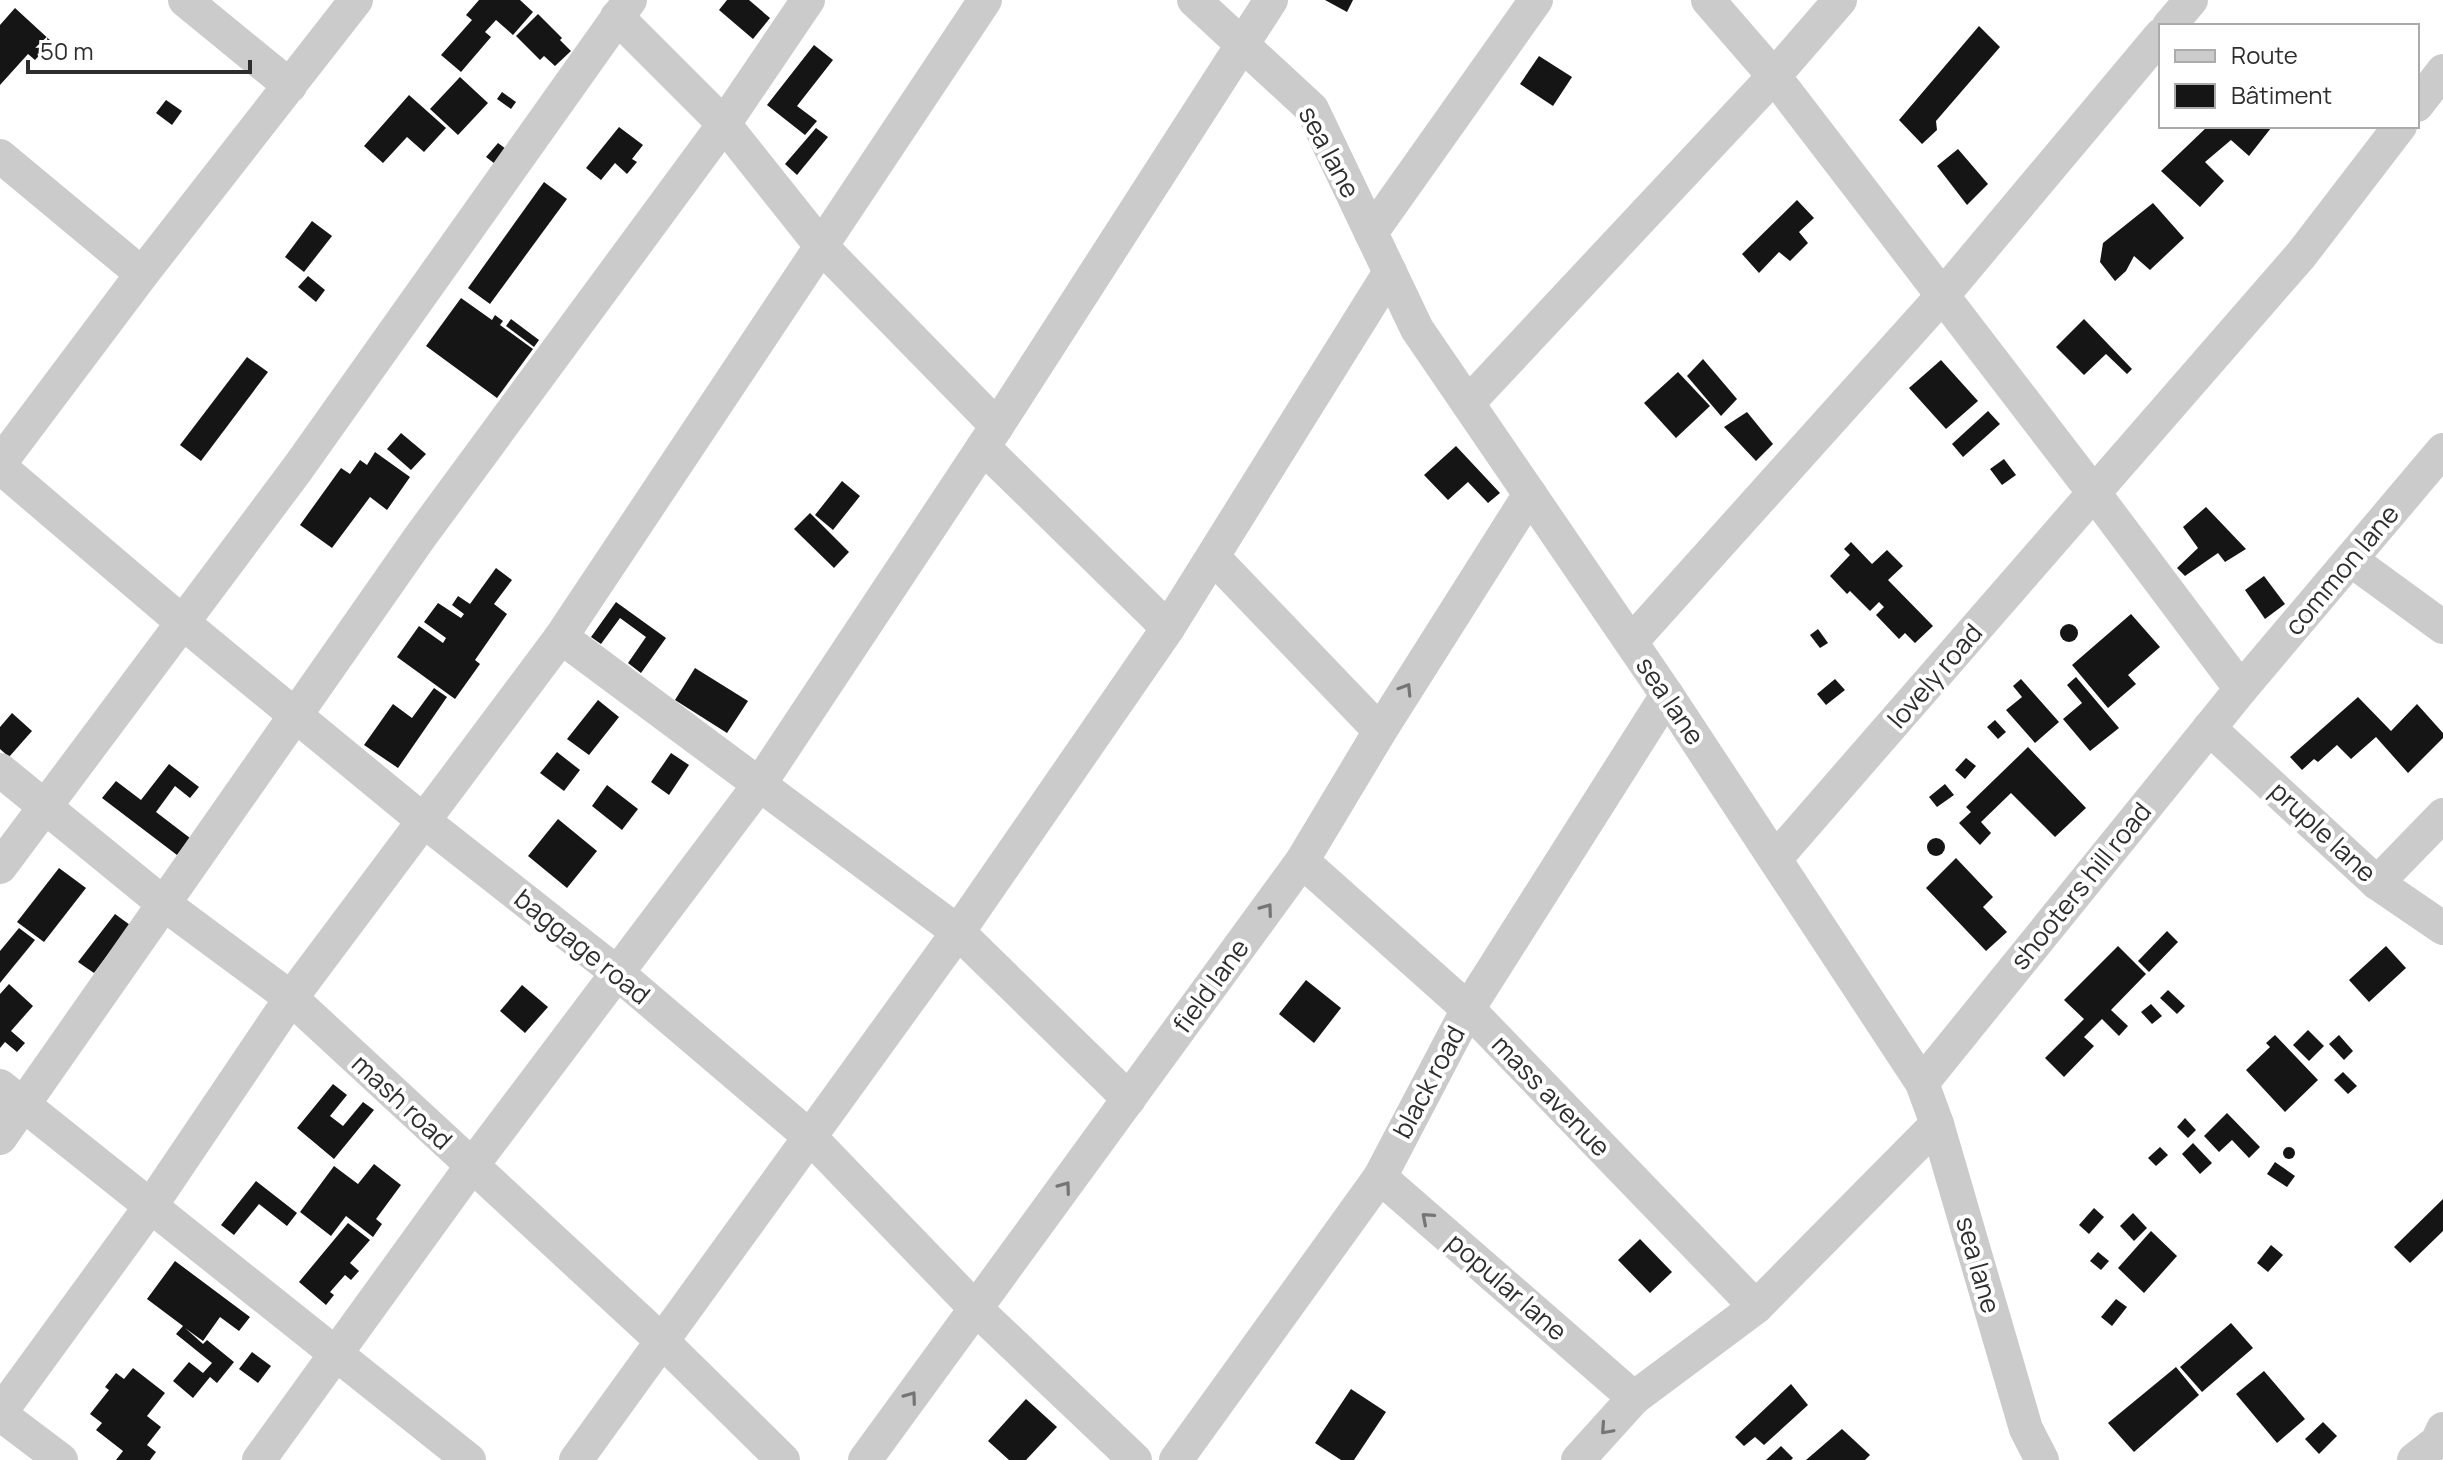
<svg xmlns="http://www.w3.org/2000/svg" width="2443" height="1460" viewBox="0 0 2443 1460" font-family="Manrope,sans-serif">
<style>
.building{fill:#151515}
.lines{fill:none;stroke-linecap:round;stroke-linejoin:round}
.minor{stroke:#cbcbcb;stroke-width:34}
.oneway{stroke:#757575}
.labels{text-anchor:middle;stroke-width:8;stroke-linejoin:round;paint-order:stroke}
.street-label{font-size:26px;fill:#2e2e2e;stroke:#fff}
</style>
<rect width="100%" height="100%" fill="#fff"/>
<!-- building -->
<g class="building">
<polygon points="479,0 520,0 533,12 513,35 496,20 485,32 491,37 461,72 441,55 472,20 466,15"/>
<polygon points="727,0 749,0 770,18 753,39 719,10"/>
<polygon points="1325,0 1353,0 1347,12"/>
<polygon points="15,8 52,42 35,60 28,54 0,85 0,25"/>
<polygon points="538,14 562,38 560,40 571,51 555,66 544,56 540,60 516,36"/>
<polygon points="1979,26 2000,47 1936,121 1937,130 1922,144 1899,120"/>
<polygon points="814,45 833,60 797,106 817,121 805,135 767,105"/>
<polygon points="1539,56 1572,77 1553,106 1520,84"/>
<polygon points="460,77 488,103 458,135 430,109"/>
<polygon points="502,92 516,102 511,109 497,99"/>
<polygon points="409,95 446,128 424,152 407,137 383,163 364,146"/>
<polygon points="166,100 182,111 172,125 156,113"/>
<polygon points="2208,126 2268,126 2271,128 2249,156 2231,140 2205,162 2224,181 2200,207 2161,171"/>
<polygon points="619,127 643,145 632,159 637,162 627,174 615,163 601,180 586,168"/>
<polygon points="816,128 828,137 797,175 785,164"/>
<polygon points="498,143 510,152 499,167 486,157"/>
<polygon points="1958,149 1988,184 1967,205 1937,166"/>
<polygon points="544,182 567,199 490,304 468,288"/>
<polygon points="1797,200 1814,218 1799,232 1808,243 1790,261 1779,252 1759,273 1742,254"/>
<polygon points="2153,203 2184,238 2150,270 2134,256 2126,271 2115,281 2100,262 2103,243"/>
<polygon points="312,221 332,236 304,272 285,257"/>
<polygon points="308,276 325,290 316,302 298,287"/>
<polygon points="461,298 492,320 495,315 503,321 500,325 533,349 497,398 426,346"/>
<polygon points="511,319 539,340 534,347 506,326"/>
<polygon points="2084,319 2132,369 2127,374 2106,354 2084,375 2056,347"/>
<polygon points="247,357 268,372 201,461 180,445"/>
<polygon points="1703,359 1737,399 1721,416 1687,376"/>
<polygon points="1941,360 1978,401 1946,429 1909,388"/>
<polygon points="1678,372 1710,406 1676,438 1644,403"/>
<polygon points="1988,411 2000,424 1963,457 1952,444"/>
<polygon points="1747,412 1773,444 1756,461 1724,427"/>
<polygon points="401,433 426,454 411,470 387,449"/>
<polygon points="1456,446 1500,493 1488,503 1468,482 1448,500 1424,475"/>
<polygon points="375,452 410,477 387,510 370,497 332,548 300,525 341,468 350,474 360,460 367,465"/>
<polygon points="2004,459 2016,475 2002,485 1990,469"/>
<polygon points="842,481 860,496 833,530 815,515"/>
<polygon points="2206,507 2246,549 2225,562 2218,553 2185,576 2177,568 2198,548 2183,527"/>
<polygon points="810,513 849,552 834,568 794,529"/>
<polygon points="1851,542 1872,564 1887,550 1903,566 1888,580 1933,626 1915,643 1905,633 1899,639 1876,615 1884,607 1879,602 1870,611 1850,591 1847,594 1830,576 1850,555 1844,549"/>
<polygon points="496,568 512,580 494,604 507,614 475,660 480,664 455,699 397,657 419,626 443,643 446,638 424,622 438,603 461,618 464,614 452,605 458,596 470,604"/>
<polygon points="2264,576 2285,604 2265,619 2245,590"/>
<polygon points="616,602 666,638 641,673 628,663 646,637 620,618 601,644 591,637"/>
<polygon points="2131,614 2160,647 2128,675 2136,684 2108,708 2072,665"/>
<circle cx="2069" cy="633" r="9"/>
<polygon points="1818,629 1828,643 1820,648 1810,635"/>
<polygon points="695,668 748,701 727,733 675,700"/>
<polygon points="2076,677 2119,728 2090,751 2063,719 2082,703 2067,685"/>
<polygon points="1835,679 1845,690 1826,705 1817,694"/>
<polygon points="2021,679 2059,722 2035,743 2006,710 2022,697 2013,686"/>
<polygon points="434,688 447,697 398,768 364,745 393,704 412,718"/>
<polygon points="2358,697 2391,731 2417,704 2443,733 2443,738 2408,773 2376,737 2351,759 2337,745 2318,762 2314,759 2302,770 2290,757"/>
<polygon points="598,700 619,717 589,755 567,739"/>
<polygon points="12,713 32,731 9,757 0,749 0,727"/>
<polygon points="1995,720 2006,732 1998,739 1987,727"/>
<polygon points="2028,747 2086,808 2055,837 2011,793 1981,822 1991,833 1980,845 1959,823 1971,812 1966,807"/>
<polygon points="557,752 580,770 564,791 540,773"/>
<polygon points="671,753 689,765 669,795 651,782"/>
<polygon points="1966,758 1976,766 1965,779 1955,770"/>
<polygon points="169,764 199,787 190,798 175,786 156,812 190,838 177,855 102,798 116,781 141,800"/>
<polygon points="1945,784 1954,795 1937,807 1929,797"/>
<polygon points="607,785 638,809 622,830 592,806"/>
<polygon points="558,819 597,851 567,888 528,856"/>
<circle cx="1936" cy="847" r="9"/>
<polygon points="1956,858 1993,897 1983,907 2007,932 1986,951 1926,888"/>
<polygon points="59,868 86,888 44,942 17,922"/>
<polygon points="115,914 130,925 94,973 78,962"/>
<polygon points="19,928 35,940 0,983 0,951"/>
<polygon points="2167,931 2178,942 2149,972 2138,961"/>
<polygon points="2118,946 2146,974 2111,1010 2128,1026 2119,1036 2102,1019 2084,1037 2094,1046 2064,1077 2045,1058 2084,1019 2064,1000"/>
<polygon points="2386,946 2406,968 2369,1002 2349,980"/>
<polygon points="1306,980 1341,1008 1314,1043 1279,1014"/>
<polygon points="9,984 33,1006 11,1031 25,1043 17,1052 5,1042 0,1048 0,994"/>
<polygon points="522,985 548,1007 525,1033 500,1011"/>
<polygon points="2168,990 2185,1006 2177,1014 2160,998"/>
<polygon points="2151,1004 2162,1016 2152,1024 2141,1012"/>
<polygon points="2308,1030 2324,1046 2309,1061 2293,1045"/>
<polygon points="2275,1035 2318,1080 2285,1112 2246,1070 2270,1047 2266,1043"/>
<polygon points="2339,1035 2353,1051 2344,1060 2329,1044"/>
<polygon points="2343,1072 2357,1086 2348,1094 2334,1080"/>
<polygon points="333,1084 347,1095 330,1116 343,1126 363,1102 374,1110 334,1159 297,1128"/>
<polygon points="2227,1113 2260,1147 2249,1158 2232,1140 2219,1152 2204,1136"/>
<polygon points="2185,1118 2196,1130 2188,1138 2177,1127"/>
<polygon points="2193,1143 2212,1163 2200,1174 2182,1154"/>
<circle cx="2289" cy="1153" r="6"/>
<polygon points="2160,1147 2168,1155 2156,1166 2148,1158"/>
<polygon points="2275,1162 2295,1176 2287,1187 2267,1174"/>
<polygon points="374,1164 401,1185 376,1219 382,1224 373,1237 346,1216 331,1236 300,1212 334,1166 358,1184"/>
<polygon points="256,1181 297,1213 287,1226 259,1204 234,1235 221,1225"/>
<polygon points="2443,1199 2443,1231 2410,1263 2394,1247"/>
<polygon points="2094,1208 2104,1217 2089,1234 2079,1225"/>
<polygon points="2133,1213 2147,1228 2134,1241 2120,1226"/>
<polygon points="348,1223 370,1240 350,1263 359,1271 351,1280 345,1275 330,1292 334,1295 326,1305 299,1282"/>
<polygon points="2151,1231 2177,1256 2144,1293 2118,1268"/>
<polygon points="1640,1239 1672,1272 1650,1293 1618,1260"/>
<polygon points="2271,1245 2283,1255 2268,1272 2257,1263"/>
<polygon points="2098,1252 2109,1261 2101,1270 2090,1261"/>
<polygon points="175,1261 250,1317 239,1331 220,1317 203,1341 185,1328 203,1344 207,1340 234,1362 217,1383 210,1377 193,1398 173,1381 189,1362 203,1373 212,1363 176,1334 183,1326 147,1299"/>
<polygon points="2116,1299 2127,1307 2112,1326 2101,1317"/>
<polygon points="2231,1323 2253,1348 2202,1392 2180,1367"/>
<polygon points="252,1352 271,1366 258,1383 239,1369"/>
<polygon points="2176,1367 2199,1395 2134,1452 2108,1423"/>
<polygon points="133,1368 165,1393 147,1416 161,1427 147,1445 156,1452 150,1460 116,1460 123,1451 96,1430 102,1423 90,1414 109,1390 105,1387 116,1373 124,1379"/>
<polygon points="2264,1371 2305,1419 2277,1443 2236,1394"/>
<polygon points="1791,1384 1808,1405 1764,1445 1755,1437 1744,1446 1735,1437"/>
<polygon points="1351,1389 1386,1412 1354,1460 1341,1460 1315,1443"/>
<polygon points="1026,1399 1057,1427 1026,1460 1009,1460 988,1441"/>
<polygon points="2323,1422 2337,1436 2319,1454 2305,1439"/>
<polygon points="1842,1429 1870,1455 1865,1460 1806,1460"/>
<polygon points="1781,1446 1793,1458 1791,1460 1766,1460"/>
</g>
<g class="lines">
<!-- minor -->
<g class="minor">
<polyline points="185,0 290,86"/>
<polyline points="1194,0 1312,109 1417,329 1667,695 1922,1083 1937,1124 2026,1429 2042,1460"/>
<polyline points="1708,0 1774,76 2094,493 2241,689"/>
<polyline points="617,17 724,124 822,247 997,426"/>
<polyline points="2169,26 2191,0"/>
<polyline points="2417,105 2443,71"/>
<polyline points="0,156 142,274"/>
<polyline points="1371,233 1536,0"/>
<polyline points="1468,403 1774,76 1840,0"/>
<polyline points="983,447 1168,628"/>
<polyline points="0,463 142,274 356,0"/>
<polyline points="0,467 182,622 425,822 616,972 810,1137 976,1309 1135,1460"/>
<polyline points="1213,557 1380,731"/>
<polyline points="2351,560 2443,627"/>
<polyline points="561,637 958,932 1129,1099"/>
<polyline points="1631,642 1943,295 2161,35"/>
<polyline points="2209,728 2377,883 2443,928"/>
<polyline points="0,770 164,904 291,998 662,1341 783,1460"/>
<polyline points="1775,859 2301,255 2400,126"/>
<polyline points="1302,861 1468,1009 1756,1307"/>
<polyline points="0,867 298,468 630,0"/>
<polyline points="2377,883 2443,815"/>
<polyline points="1922,1083 2241,689 2443,450"/>
<polyline points="0,1086 469,1460"/>
<polyline points="0,1138 420,537 724,124 808,0"/>
<polyline points="1380,1177 1634,1398"/>
<polyline points="0,1413 150,1207 291,998 561,637 985,0"/>
<polyline points="0,1414 61,1460"/>
<polyline points="259,1460 471,1167 759,785 997,426 1271,0"/>
<polyline points="576,1460 958,932 1168,628 1390,272"/>
<polyline points="865,1460 1302,861 1380,731 1530,494"/>
<polyline points="1176,1460 1380,1177 1468,1009 1667,695"/>
<polyline points="1578,1460 1634,1398 1756,1307 1937,1124"/>
<polyline points="2414,1460 2437,1442 2443,1429"/>
</g>
</g>
<!-- one-way arrows -->
<defs><path id="oneway-chevron" d="M-2-3.5L2.5 0L-2 3.5" fill="none" stroke-width="1.6" stroke-linecap="round" stroke-linejoin="round" transform="scale(2)"/></defs>
<g class="oneway">
<use href="#oneway-chevron" transform="translate(1406 689) rotate(-58)"/>
<use href="#oneway-chevron" transform="translate(1267 909) rotate(-54)"/>
<use href="#oneway-chevron" transform="translate(1065 1187) rotate(-54)"/>
<use href="#oneway-chevron" transform="translate(1427 1218) rotate(-139)"/>
<use href="#oneway-chevron" transform="translate(911 1397) rotate(-54)"/>
<use href="#oneway-chevron" transform="translate(1606 1429) rotate(132)"/>
</g>
<g class="labels">
<!-- street labels -->
<g class="street-label">
<text transform="translate(1329 152) rotate(62)" y="9">sea lane</text>
<text transform="translate(2342 570) rotate(-50)" y="9">common lane</text>
<text transform="translate(1935 676) rotate(-49)" y="9">lovely road</text>
<text transform="translate(1670 701) rotate(56)" y="9">sea lane</text>
<text transform="translate(2323 832) rotate(43)" y="9">pruple lane</text>
<text transform="translate(2081 886) rotate(-51)" y="9">shooters hill road</text>
<text transform="translate(582 947) rotate(39)" y="9">baggage road</text>
<text transform="translate(1211 986) rotate(-54)" y="9">field lane</text>
<text transform="translate(1429 1082) rotate(-62)" y="9">black road</text>
<text transform="translate(1551 1096) rotate(46)" y="9">mass avenue</text>
<text transform="translate(402 1102) rotate(43)" y="9">mash road</text>
<text transform="translate(1978 1265) rotate(74)" y="9">sea lane</text>
<text transform="translate(1507 1287) rotate(41)" y="9">popular lane</text>
</g>
</g>
<!-- legend -->
<rect x="2159" y="24" width="260" height="104" fill="#ffffff" stroke="#ababab" stroke-width="2"/>
<rect x="2175" y="50" width="40" height="12" fill="#cbcbcb" stroke="#ababab" stroke-width="2"/>
<text x="2231" y="64" font-size="24" fill="#2e2e2e">Route</text>
<rect x="2175" y="84" width="40" height="24" fill="#151515" stroke="#ababab" stroke-width="2"/>
<text x="2231" y="104" font-size="24" fill="#2e2e2e">Bâtiment</text>
<!-- scale -->
<path d="M28 60v12h222v-12" fill="none" stroke="#2e2e2e" stroke-width="4"/>
<text x="40" y="60" font-size="24" fill="#2e2e2e" stroke="#ffffff" stroke-width="6" paint-order="stroke">50 m</text>
</svg>
